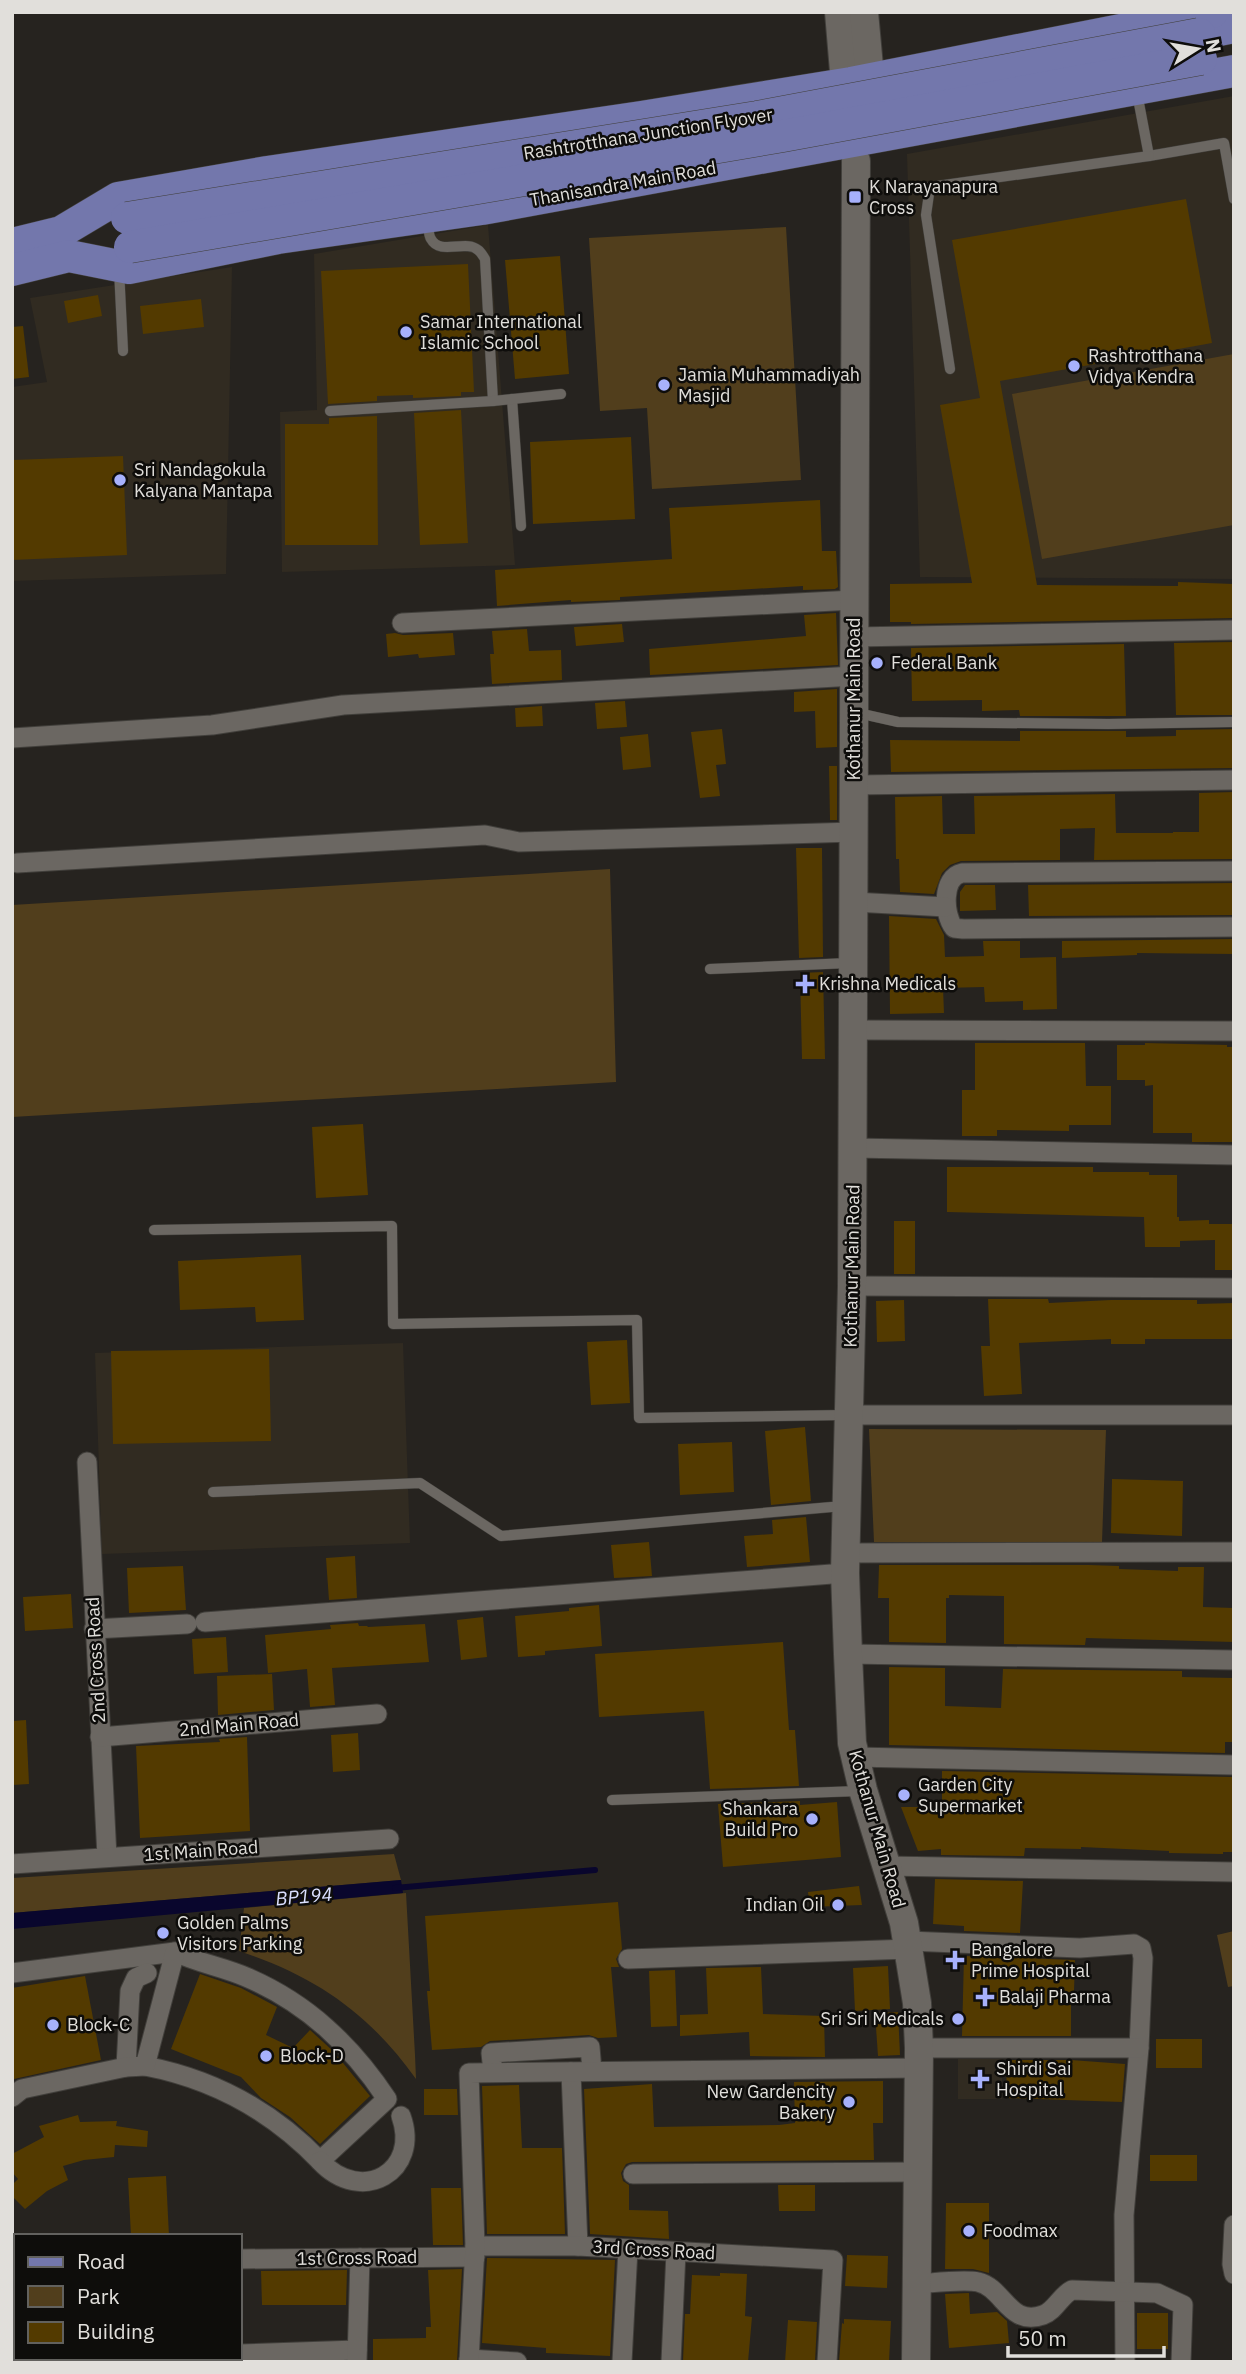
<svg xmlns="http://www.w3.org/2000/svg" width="1246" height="2374" viewBox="0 0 1246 2374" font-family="'IBM Plex Sans',sans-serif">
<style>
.built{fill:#312b21}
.green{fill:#513e1c}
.water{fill:#09062d}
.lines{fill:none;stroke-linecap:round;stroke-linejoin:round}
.stream{stroke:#09062d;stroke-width:6}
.building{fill:#533a00}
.service-casing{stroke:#413f3b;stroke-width:11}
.minor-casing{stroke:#413f3b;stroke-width:21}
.secondary-casing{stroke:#413f3b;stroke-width:30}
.primary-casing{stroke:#413f3b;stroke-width:33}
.service{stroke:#6b6762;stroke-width:10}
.minor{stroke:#6b6762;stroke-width:19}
.secondary{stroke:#6b6762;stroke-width:28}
.primary{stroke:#7377ac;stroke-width:32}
.primary-bridge-casing{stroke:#413f3b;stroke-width:33;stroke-linecap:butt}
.primary-bridge{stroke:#7377ac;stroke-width:32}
.poi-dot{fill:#a7b1fc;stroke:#0e0d0b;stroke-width:2.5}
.labels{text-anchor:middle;stroke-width:5;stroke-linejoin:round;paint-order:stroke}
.street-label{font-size:18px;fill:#e1dfdb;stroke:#0e0d0b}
.poi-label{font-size:18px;fill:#e1dfdb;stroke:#0e0d0b;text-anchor:start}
.water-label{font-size:19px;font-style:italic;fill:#dbe0ff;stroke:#0e0d0b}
</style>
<rect width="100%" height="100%" fill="#26231f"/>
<!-- built -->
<g class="built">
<polygon points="1234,96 1234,579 920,577 907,154"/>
<polygon points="488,225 515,565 282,572 280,412 317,410 314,254"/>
<polygon points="232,267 226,574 12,581 12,387 47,382 30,298"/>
<polygon points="403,1343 410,1543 102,1554 95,1353"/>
<rect x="958" y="2059" width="44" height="40"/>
</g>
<!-- green -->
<g class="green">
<polygon points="786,227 801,480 652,489 647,408 600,411 589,238"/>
<polygon points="1234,354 1234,525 1042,559 1012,394"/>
<polygon points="610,869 616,1082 12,1117 12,905"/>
<polygon points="869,1429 1106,1430 1102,1542 874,1542"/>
<polygon points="394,1854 401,1880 12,1913 12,1878"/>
<path d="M406,1893l9,162 1,24c-47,-66 -101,-103 -177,-128l5,-43z"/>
<polygon points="1234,1931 1234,1986 1228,1987 1217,1935"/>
</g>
<!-- water -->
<polygon class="water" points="401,1880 403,1893 12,1929 12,1913"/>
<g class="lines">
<!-- stream -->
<polyline class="stream" points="395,1888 595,1870"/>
</g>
<!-- building -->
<g class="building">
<polygon points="1186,199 1212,343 1000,381 1037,585 1178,586 1178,582 1234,584 1234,618 911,624 911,622 890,622 890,584 972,583 940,405 980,398 952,240"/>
<polygon points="560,256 569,374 515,379 505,260"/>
<polygon points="468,264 474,392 461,392 461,396 413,398 413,395 377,396 377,401 328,404 321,271"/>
<polygon points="98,295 102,316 68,323 64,301"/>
<polygon points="201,299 204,327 143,334 140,306"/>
<polygon points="23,326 29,377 12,379 12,327"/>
<polygon points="461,410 468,543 420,545 414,413"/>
<polygon points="377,416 378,545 285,545 285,424 329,424 329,418"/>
<polygon points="631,437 635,519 533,524 530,442"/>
<polygon points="123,456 127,555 12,560 12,460"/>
<polygon points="820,500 822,551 836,551 838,587 835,589 803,590 803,586 620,597 620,600 571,602 571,600 497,606 495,570 672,559 669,508"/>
<polygon points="836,613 838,665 650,675 649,649 806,636 804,615"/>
<polygon points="622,624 624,642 576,646 574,627"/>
<polygon points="527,629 529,651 561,650 562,680 492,684 490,654 494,654 492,631"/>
<polygon points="395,633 403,635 453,633 455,655 419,658 418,654 388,657 386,634"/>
<polygon points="1234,642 1234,715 1176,715 1174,643"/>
<polygon points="1124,644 1126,716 1020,716 1019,710 982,711 982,700 912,701 911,648"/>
<polygon points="837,689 837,747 816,748 815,711 794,712 794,692"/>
<polygon points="625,701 627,727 597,729 595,703"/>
<polygon points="542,706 543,726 516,727 515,708"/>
<polygon points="722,729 726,764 716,765 720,796 700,798 691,732"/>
<polygon points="1234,729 1234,768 891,772 890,740 1020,741 1020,731 1126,731 1126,737 1176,736 1176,730"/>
<polygon points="648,734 651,767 623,770 620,737"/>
<polygon points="829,766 837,766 837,820 830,820"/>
<polygon points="1234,792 1234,859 1094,860 1095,828 1060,829 1060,860 961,861 950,865 942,873 934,894 900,892 899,859 896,859 895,797 942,796 943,834 975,834 974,796 1115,794 1116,833 1173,833 1173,832 1199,832 1199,793"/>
<polygon points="796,848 822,848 823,957 799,958"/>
<polygon points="1234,883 1234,915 1029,916 1028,885"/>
<polygon points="965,885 995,885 996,910 960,911 960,892"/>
<polygon points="889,916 936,919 944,935 945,957 984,956 983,941 1020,941 1020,958 1056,957 1057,1009 1023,1010 1023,1001 985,1002 984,987 943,988 944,1013 890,1014"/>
<polygon points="1234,939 1234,954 1137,953 1137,955 1062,958 1062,941"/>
<polygon points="823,972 825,1059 802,1059 800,973"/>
<polygon points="975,1043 1085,1043 1086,1086 1111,1086 1111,1125 1069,1125 1069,1131 997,1130 997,1136 962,1136 962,1090 975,1090"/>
<polygon points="1145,1043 1227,1045 1227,1047 1234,1047 1234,1142 1192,1142 1192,1133 1153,1133 1153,1085 1145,1086 1145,1080 1117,1080 1117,1045 1145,1045"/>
<polygon points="363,1124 368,1195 316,1198 312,1127"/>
<polygon points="947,1167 1093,1167 1093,1172 1149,1172 1149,1175 1177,1175 1177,1217 1179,1217 1179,1221 1209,1220 1209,1224 1234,1224 1234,1270 1215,1270 1215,1240 1180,1241 1180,1247 1145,1247 1144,1217 947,1212"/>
<rect x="894" y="1221" width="21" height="53"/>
<polygon points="301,1255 304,1320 256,1322 255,1307 180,1310 178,1261"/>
<polygon points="988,1299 1048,1299 1049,1303 1111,1300 1197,1300 1197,1304 1234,1303 1234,1339 1145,1339 1145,1344 1111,1344 1111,1339 1019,1343 1022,1394 984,1396 981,1346 990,1346"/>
<polygon points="904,1300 905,1341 877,1342 876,1301"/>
<polygon points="627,1340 630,1403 591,1405 587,1342"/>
<polygon points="269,1349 271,1441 113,1444 111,1351"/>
<polygon points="805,1427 811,1501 771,1505 765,1431"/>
<polygon points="732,1442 734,1492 680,1495 678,1444"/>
<polygon points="1112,1479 1183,1481 1182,1536 1111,1533"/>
<polygon points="806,1517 810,1562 747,1567 744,1536 773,1534 772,1520"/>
<polygon points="649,1542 652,1576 614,1578 611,1545"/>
<polygon points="355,1556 357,1598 329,1600 326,1558"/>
<polygon points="879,1565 1089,1565 1119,1566 1119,1569 1178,1571 1178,1567 1204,1567 1203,1607 1234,1608 1234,1642 1086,1638 1085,1645 1004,1644 1004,1596 949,1595 949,1598 946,1598 946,1643 889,1642 889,1598 878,1598"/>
<polygon points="183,1566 186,1610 129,1613 127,1568"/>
<polygon points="71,1594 73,1628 25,1631 23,1597"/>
<polygon points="599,1605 602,1646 545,1651 545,1655 518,1657 515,1616 569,1611 569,1608"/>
<polygon points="483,1617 487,1657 461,1660 457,1620"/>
<polygon points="358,1623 359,1626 367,1626 368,1627 425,1624 429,1662 332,1668 335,1705 310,1707 307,1669 268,1673 265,1635 331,1629 330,1625"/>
<polygon points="226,1637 228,1672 194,1674 192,1639"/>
<polygon points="783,1642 789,1730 795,1730 799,1786 710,1789 704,1711 599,1717 595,1654"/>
<polygon points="889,1667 945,1668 945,1706 1001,1708 1003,1669 1182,1671 1182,1677 1234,1678 1234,1742 1225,1742 1225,1753 889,1745"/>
<polygon points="272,1674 274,1710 218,1715 217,1676"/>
<polygon points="26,1720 29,1784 12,1785 12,1721"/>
<polygon points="358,1733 360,1770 333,1772 331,1735"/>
<polygon points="247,1737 250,1831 140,1838 136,1746 220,1742 219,1739"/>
<polygon points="942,1771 1234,1777 1234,1852 1223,1852 1223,1854 1169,1853 1169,1851 1081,1847 1081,1849 1025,1848 1024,1856 941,1855 941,1849 918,1851 901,1807 942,1807"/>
<polygon points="800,1801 800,1805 837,1802 841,1857 723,1867 718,1804"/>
<polygon points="935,1879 1023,1881 1020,1933 964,1931 964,1926 933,1924"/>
<polygon points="859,1886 862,1905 810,1907 808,1892"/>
<polygon points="618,1902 622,1949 616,1959 619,1967 611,1967 617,2037 598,2038 589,2035 490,2041 481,2047 432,2050 427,1991 430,1991 425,1916"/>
<polygon points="964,1956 1075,1960 1074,1991 1071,1991 1071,2036 962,2036"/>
<polygon points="888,1966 890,2009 855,2011 853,1968"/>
<polygon points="761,1967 763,2014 824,2016 825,2057 750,2056 749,2032 680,2036 680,2015 708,2014 706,1968"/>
<polygon points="675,1970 677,2026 651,2027 649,1971"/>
<polygon points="200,1974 241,1988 277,2007 266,2035 293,2048 310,2030 334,2052 370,2096 320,2144 290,2117 261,2098 241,2077 171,2049"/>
<polygon points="85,1976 101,2060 14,2079 12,1988"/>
<polygon points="898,2012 900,2055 878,2056 875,2013"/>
<rect x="1156" y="2039" width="46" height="29"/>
<polygon points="1006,2060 1071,2060 1125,2064 1122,2102 1007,2098"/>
<polygon points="883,2081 883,2123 873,2123 874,2160 632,2162 626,2164 621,2173 623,2181 629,2185 629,2210 668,2211 669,2239 590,2234 584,2089 652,2084 654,2127 779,2125 795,2123 794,2082"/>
<polygon points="519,2085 522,2148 562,2148 565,2234 487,2234 482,2086"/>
<polygon points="424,2089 457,2089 458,2115 424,2115"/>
<polygon points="78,2115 80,2122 117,2121 116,2126 148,2131 147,2147 115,2145 114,2157 84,2160 63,2166 68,2180 47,2191 25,2209 12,2196 12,2185 18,2179 12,2172 12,2154 44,2137 39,2126"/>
<rect x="1150" y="2155" width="47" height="26"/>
<polygon points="166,2176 169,2236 131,2236 128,2178"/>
<polygon points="778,2185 815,2185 815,2211 779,2211"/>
<polygon points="431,2188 461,2188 463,2245 433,2245"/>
<polygon points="946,2203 989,2203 989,2273 973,2269 945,2269"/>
<polygon points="847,2255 888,2256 887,2288 845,2286"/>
<polygon points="487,2258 615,2260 610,2356 546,2353 546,2348 482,2343"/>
<polygon points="462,2269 457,2362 373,2362 373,2339 426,2338 426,2327 431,2327 428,2270"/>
<polygon points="347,2270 346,2305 262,2305 261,2271"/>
<polygon points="720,2273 747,2274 745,2316 752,2317 748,2362 683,2361 685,2314 690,2314 692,2275 720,2276"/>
<polygon points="969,2293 970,2314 997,2312 1007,2321 1009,2343 949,2348 945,2294"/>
<rect x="1137" y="2313" width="31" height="36"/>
<polygon points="844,2319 891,2321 889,2362 839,2362 842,2323 844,2324"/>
<polygon points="788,2320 817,2322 815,2362 785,2362"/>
</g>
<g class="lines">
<defs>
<g id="service">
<polyline points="1137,93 1149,156 1224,143 1234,199"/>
<path d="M428,222c1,5 0,13 3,17 9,17 35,0 47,11 3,2 5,6 7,9l8,142"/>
<polyline points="119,269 123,351"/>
<polyline points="950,369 926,215 930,187 1149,156"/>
<polyline points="512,399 521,526"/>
<polyline points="330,411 493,401 561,394"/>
<polyline points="858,713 898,722 1108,724 1234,722"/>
<polyline points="710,969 849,963"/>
<polyline points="154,1230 392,1226 393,1324 637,1320 639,1418 845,1415"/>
<polyline points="213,1492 420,1483 501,1536 843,1506"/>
<polyline points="612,1800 859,1791"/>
</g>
<g id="minor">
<polyline points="402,623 854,600"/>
<polyline points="854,637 1234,630"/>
<polyline points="12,738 212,725 343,705 854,676"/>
<polyline points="854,785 1234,780"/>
<polyline points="17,863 485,835 519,842 854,832"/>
<path d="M1234,871l-272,2c-20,4 -19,41 -8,55l9,1 271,-2"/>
<polyline points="854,902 946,907"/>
<polyline points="853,1030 1234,1031"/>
<polyline points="853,1148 1234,1155"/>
<polyline points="852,1286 1234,1288"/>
<polyline points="849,1415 1234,1415"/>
<polyline points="87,1462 107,1857"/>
<polyline points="846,1553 1234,1552"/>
<polyline points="205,1622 845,1573"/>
<polyline points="94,1629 187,1624"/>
<polyline points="848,1654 1234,1660"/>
<polyline points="100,1737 377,1714"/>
<polyline points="855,1757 1234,1765"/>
<polyline points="12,1864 389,1839"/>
<polyline points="886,1866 1234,1872"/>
<polyline points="908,1941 1080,1948 1134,1944 1141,1948 1143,1958 1139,2048 1124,2215 1125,2362"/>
<polyline points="628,1959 909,1949"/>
<path d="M12,1973l163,-21c23,11 48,15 71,25 61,26 105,68 141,122l-67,62c-48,-50 -107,-82 -175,-95"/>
<polyline points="919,2048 1139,2048"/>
<polyline points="126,2067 130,1991 136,1978 147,1973"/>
<polyline points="493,2072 491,2053 590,2047 592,2071"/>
<polyline points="571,2072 578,2246"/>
<polyline points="12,2097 22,2089 126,2067 145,2066 175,1952"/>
<path d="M320,2161c42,45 101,10 81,-45"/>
<polyline points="633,2174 917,2172"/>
<polyline points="1234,2225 1232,2264 1234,2274"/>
<polyline points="475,2246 578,2246 833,2260 827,2362"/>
<polyline points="240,2259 475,2257"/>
<polyline points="12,2261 16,2261"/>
<path d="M916,2284c17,-1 47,-5 62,-2 26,6 31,45 65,33 12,-4 18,-20 29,-25l85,3 26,12 -2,57"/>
<polyline points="240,2354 357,2350"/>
<polyline points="137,2358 137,2362"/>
<polyline points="469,2359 517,2362"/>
<polyline points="12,2360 84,2358"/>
<polyline points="357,2361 360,2258"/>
<polyline points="469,2362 475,2246 469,2073 918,2068"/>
<polyline points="622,2362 628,2249"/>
<polyline points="671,2362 676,2252"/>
</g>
<g id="secondary">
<polyline points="839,12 847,107"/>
<polyline points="864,12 872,100"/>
<polyline points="856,161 852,1286 845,1573 848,1654 852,1743 863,1790 904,1923 917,2003 919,2048 916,2362"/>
</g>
<g id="primary">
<polyline points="1199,34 1234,27"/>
<polyline points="12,244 61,232 118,198 267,172 641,117 851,83 1212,12"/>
<polyline points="12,270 69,256 129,268 278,238 482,209 1234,71"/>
</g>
</defs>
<!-- service casing -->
<use href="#service" class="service-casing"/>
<!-- minor casing -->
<use href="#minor" class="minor-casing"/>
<!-- secondary casing -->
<use href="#secondary" class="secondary-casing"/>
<!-- primary casing -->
<use href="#primary" class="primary-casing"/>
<!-- service -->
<use href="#service" class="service"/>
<!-- minor -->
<use href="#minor" class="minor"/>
<!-- secondary -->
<use href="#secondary" class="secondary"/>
<!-- primary -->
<use href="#primary" class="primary"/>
<defs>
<g id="primary-bridge">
<polyline points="127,218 757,117 1199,34"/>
<polyline points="130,247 783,136 1201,59"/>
</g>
</defs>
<!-- primary-bridge casing -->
<use href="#primary-bridge" class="primary-bridge-casing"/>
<!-- primary-bridge -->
<use href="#primary-bridge" class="primary-bridge"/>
</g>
<!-- markers -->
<g class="poi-dot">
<rect x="848" y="190" width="14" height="14" rx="3.5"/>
<circle cx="406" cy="332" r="7"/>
<circle cx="1074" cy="366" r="7"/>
<circle cx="664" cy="385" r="7"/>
<circle cx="120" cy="480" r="7"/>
<circle cx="877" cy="663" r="7"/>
<path d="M801.5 973.5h7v7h7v7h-7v7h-7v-7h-7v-7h7z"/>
<circle cx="904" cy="1795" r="7"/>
<circle cx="812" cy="1819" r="7"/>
<circle cx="838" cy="1905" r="7"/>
<circle cx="163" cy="1933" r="7"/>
<path d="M951.5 1949.5h7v7h7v7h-7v7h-7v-7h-7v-7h7z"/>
<path d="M981.5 1986.5h7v7h7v7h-7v7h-7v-7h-7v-7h7z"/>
<circle cx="958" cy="2019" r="7"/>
<circle cx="53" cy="2025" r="7"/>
<circle cx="266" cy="2056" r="7"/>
<path d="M976.5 2068.5h7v7h7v7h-7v7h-7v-7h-7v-7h7z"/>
<circle cx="849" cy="2102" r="7"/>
<circle cx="969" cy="2231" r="7"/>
</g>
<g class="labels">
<!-- street labels -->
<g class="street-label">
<text transform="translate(648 134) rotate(-9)" y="6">Rashtrotthana Junction Flyover</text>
<text transform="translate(623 184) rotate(-10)" y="6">Thanisandra Main Road</text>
<text transform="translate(854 699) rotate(-90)" y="6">Kothanur Main Road</text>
<text transform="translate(852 1266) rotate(-89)" y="6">Kothanur Main Road</text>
<text transform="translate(96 1660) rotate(-93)" y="6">2nd Cross Road</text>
<text transform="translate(239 1725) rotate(-5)" y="6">2nd Main Road</text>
<text transform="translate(877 1829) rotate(74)" y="6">Kothanur Main Road</text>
<text transform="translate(201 1851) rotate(-4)" y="6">1st Main Road</text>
<text transform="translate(654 2250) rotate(3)" y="6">3rd Cross Road</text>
<text transform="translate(357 2258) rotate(-1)" y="6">1st Cross Road</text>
</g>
<!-- poi labels -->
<g class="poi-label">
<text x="869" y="193">K Narayanapura<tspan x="869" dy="21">Cross</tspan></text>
<text x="420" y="328">Samar International<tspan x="420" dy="21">Islamic School</tspan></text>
<text x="1088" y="362">Rashtrotthana<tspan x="1088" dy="21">Vidya Kendra</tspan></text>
<text x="678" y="381">Jamia Muhammadiyah<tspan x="678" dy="21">Masjid</tspan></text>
<text x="134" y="476">Sri Nandagokula<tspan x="134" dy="21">Kalyana Mantapa</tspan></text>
<text x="891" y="669">Federal Bank</text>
<text x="819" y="990">Krishna Medicals</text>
<text x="918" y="1791">Garden City<tspan x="918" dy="21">Supermarket</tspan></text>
<text x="798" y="1815" text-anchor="end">Shankara<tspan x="798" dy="21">Build Pro</tspan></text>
<text x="824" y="1911" text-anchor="end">Indian Oil</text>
<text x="177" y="1929">Golden Palms<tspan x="177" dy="21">Visitors Parking</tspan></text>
<text x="971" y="1956">Bangalore<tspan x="971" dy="21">Prime Hospital</tspan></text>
<text x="999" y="2003">Balaji Pharma</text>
<text x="944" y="2025" text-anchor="end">Sri Sri Medicals</text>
<text x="67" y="2031">Block-C</text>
<text x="280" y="2062">Block-D</text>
<text x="996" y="2075">Shirdi Sai<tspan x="996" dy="21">Hospital</tspan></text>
<text x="835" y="2098" text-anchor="end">New Gardencity<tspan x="835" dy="21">Bakery</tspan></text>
<text x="983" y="2237">Foodmax</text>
</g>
<!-- water labels -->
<g class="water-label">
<text transform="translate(304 1896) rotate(-5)" y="7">BP194</text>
</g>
</g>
<!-- border -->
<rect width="1246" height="2374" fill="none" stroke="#e1dfdb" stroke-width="28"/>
<!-- legend -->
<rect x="14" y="2234" width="228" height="126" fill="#0e0d0b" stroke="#62615e" stroke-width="2"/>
<rect x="28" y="2257" width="35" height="10" fill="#7377ac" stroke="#62615e" stroke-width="2"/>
<text x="77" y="2269" font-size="21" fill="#e1dfdb">Road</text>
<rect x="28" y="2286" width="35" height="21" fill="#513e1c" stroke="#62615e" stroke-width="2"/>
<text x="77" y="2304" font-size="21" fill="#e1dfdb">Park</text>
<rect x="28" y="2322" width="35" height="21" fill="#533a00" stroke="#62615e" stroke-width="2"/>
<text x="77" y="2339" font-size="21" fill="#e1dfdb">Building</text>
<!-- north arrow -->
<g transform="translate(1197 49) rotate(79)" stroke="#0e0d0b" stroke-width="5" paint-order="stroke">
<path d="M0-5L12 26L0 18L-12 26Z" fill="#e1dfdb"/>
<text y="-10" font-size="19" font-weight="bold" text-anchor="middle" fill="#e1dfdb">N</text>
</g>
<!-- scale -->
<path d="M1008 2346v10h156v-10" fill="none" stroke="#e1dfdb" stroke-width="3.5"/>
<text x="1018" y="2346" font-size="21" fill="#e1dfdb" stroke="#0e0d0b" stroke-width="5" paint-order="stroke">50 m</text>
</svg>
